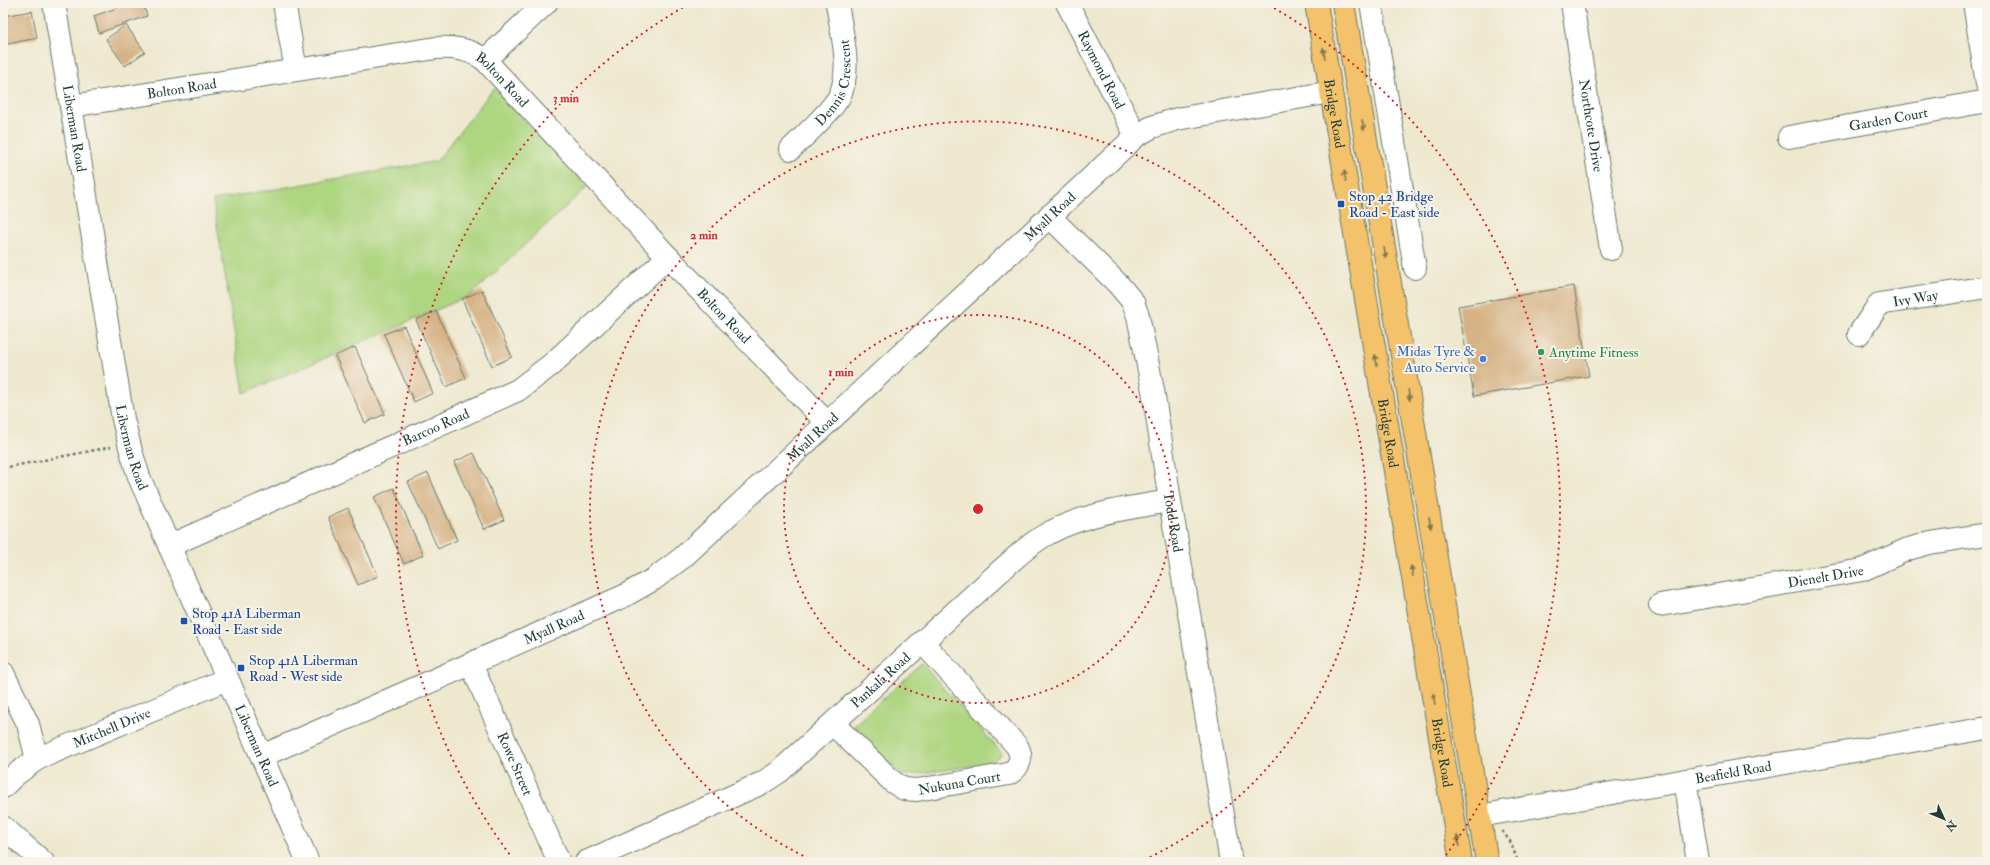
<svg xmlns="http://www.w3.org/2000/svg" width="1990" height="865" viewBox="0 0 1990 865" font-family="'IM FELL Double Pica',serif">
<style>
.green{fill:#aed681;stroke:#668a5a}
.building{fill:#d6b285}
.lines{fill:none;stroke-linecap:round;stroke-linejoin:round}
.minor-casing{stroke:#67796a;stroke-width:24}
.major-casing{stroke:#67796a;stroke-width:24}
.path{stroke:#67796a;stroke-width:2.5;stroke-dasharray:3 3;stroke-linecap:butt}
.minor{stroke:#fff;stroke-width:22}
.major{stroke:#f3c26a;stroke-width:22}
.oneway{fill:#7e794c}
.ring{fill:none;stroke:#d62828;stroke-width:2;stroke-dasharray:2 4}
.transit-dot{fill:#1a4fb4;stroke:#f7f3e8;stroke-width:1.5}
.leisure-dot{fill:#2e9e5b;stroke:#f7f3e8;stroke-width:1.5}
.shop-dot{fill:#3f7fe0;stroke:#f7f3e8;stroke-width:1.5}
.labels{text-anchor:middle;stroke-width:4;stroke-linejoin:round;paint-order:stroke}
.street-label{font-size:14px;fill:#1f3d34;stroke:#f7f3e8}
.transit-label{font-size:14px;fill:#164399;stroke:#f7f3e8;text-anchor:start}
.shop-label{font-size:14px;fill:#366cbe;stroke:#f7f3e8;text-anchor:end}
.leisure-label{font-size:14px;fill:#27864d;stroke:#f7f3e8;text-anchor:start}
.centre{fill:#d62828;stroke:#f7f3e8;stroke-width:2}
.ring-label{font-size:12px;text-anchor:middle;font-weight:bold;fill:#d62828;stroke:#f7f3e8;stroke-width:4;stroke-linejoin:round;paint-order:stroke}
</style>
<rect width="100%" height="100%" fill="#f7f3e8"/>
<filter id="ink" filterUnits="userSpaceOnUse"><feTurbulence type="fractalNoise" baseFrequency=".025" numOctaves="2"/><feDisplacementMap in="SourceGraphic" scale="8" xChannelSelector="R" yChannelSelector="G"/><feConvolveMatrix kernelMatrix="1 2 1 2 8 2 1 2 1" color-interpolation-filters="sRGB"/></filter>
<filter id="wash" filterUnits="userSpaceOnUse"><feTurbulence type="fractalNoise" baseFrequency=".012" numOctaves="4" result="noise"/><feDisplacementMap in="SourceGraphic" scale="16" xChannelSelector="R" yChannelSelector="G"/><feGaussianBlur stdDeviation="0.9" result="paint"/><feColorMatrix in="noise" values="0 0 0 0 0 0 0 0 0 0 0 0 0 0 0 0 0 1.4 0 .05"/><feComposite in="paint" operator="in"/></filter>
<g filter="url(#wash)">
<rect width="100%" height="100%" fill="#eee8cf"/>
<!-- green -->
<g class="green">
<polygon points="494,88 587,187 471,295 244,393 213,200 437,161"/>
<polygon points="922,664 1002,753 992,763 902,776 853,726"/>
</g>
<g id="blocks">
<!-- building -->
<g class="building">
<polygon points="131,3 143,3 147,16 99,33 94,16"/>
<polygon points="32,11 37,38 3,45 3,16"/>
<polygon points="126,25 145,52 125,66 106,39"/>
<polygon points="1574,286 1589,376 1474,396 1458,306"/>
<polygon points="482,290 512,357 492,366 462,299"/>
<polygon points="436,311 466,378 446,387 416,320"/>
<polygon points="404,326 433,393 414,402 384,334"/>
<polygon points="355,347 385,414 365,423 335,356"/>
<polygon points="474,453 504,520 484,529 454,462"/>
<polygon points="428,473 457,540 438,549 408,482"/>
<polygon points="394,488 423,555 404,564 374,497"/>
<polygon points="348,508 378,576 358,585 328,517"/>
</g>
</g>
</g>
<g filter="url(#ink)">
<use href="#blocks" fill-opacity="0" stroke="#67796a" stroke-width="1"/>
<g class="lines">
<defs>
<g id="minor">
<path id="s1" d="M54,3l69,416 8,32 8,26 169,385"/>
<polyline points="284,3 296,70"/>
<path id="s2" d="M1067,3l69,133"/>
<polyline points="1371,3 1415,268"/>
<path id="s3" d="M1572,3l39,246"/>
<polyline points="1974,3 1987,84"/>
<polyline points="485,60 546,3"/>
<path id="s4" d="M71,106l365,-58c18,-1 34,1 49,12l183,197 158,165"/>
<path id="s5" d="M1789,137l198,-36"/>
<path id="s6" d="M791,149c13,-13 39,-36 48,-52 14,-28 2,-65 -2,-94"/>
<path id="s7" d="M1049,216l69,68 15,18 5,14 15,74 17,111 61,361"/>
<path id="s8" d="M1859,334l20,-30 108,-17"/>
<path id="s9" d="M169,546l349,-156 34,-26 116,-107"/>
<path id="s10" d="M1660,605l202,-35 46,-21 22,-6 57,-9"/>
<path id="s11" d="M471,664l88,198"/>
<polyline points="3,673 28,724 37,759"/>
<path id="s12" d="M834,725l59,57 11,7 13,1 92,-16c11,-7 15,-18 7,-29l-93,-102"/>
<path id="s13" d="M262,756l362,-160 30,-17 28,-21 454,-422 16,-9 25,-8 154,-27"/>
<polyline points="1685,780 1698,862"/>
<path id="s14" d="M3,787l12,-12 22,-16 190,-80"/>
<path id="s15" d="M1479,816l508,-88"/>
<polyline points="3,827 43,862"/>
<path id="s16" d="M586,862l176,-79 17,-11 228,-207c14,-12 27,-25 44,-33 37,-19 78,-24 119,-31"/>
</g>
<g id="major">
<path id="s17" d="M1316,3l145,859"/>
<polyline points="1343,3 1487,862"/>
</g>
</defs>
<!-- minor casing -->
<use href="#minor" class="minor-casing"/>
<!-- major casing -->
<use href="#major" class="major-casing"/>
<!-- path -->
<g class="path">
<polyline points="3,468 111,447"/>
<polyline points="1502,831 1510,841 1518,862"/>
</g>
<!-- minor -->
<use href="#minor" class="minor"/>
<!-- major -->
<use href="#major" class="major"/>
</g>
<!-- one-way arrows -->
<defs><path id="oneway-solid" d="M-6-.8H1V-3.2L6.5 0L1 3.2V.8H-6Z"/></defs>
<g class="oneway">
<use href="#oneway-solid" transform="translate(1324 53) rotate(-99)"/>
<use href="#oneway-solid" transform="translate(1363 125) rotate(80)"/>
<use href="#oneway-solid" transform="translate(1345 176) rotate(-100)"/>
<use href="#oneway-solid" transform="translate(1385 253) rotate(80)"/>
<use href="#oneway-solid" transform="translate(1376 360) rotate(-100)"/>
<use href="#oneway-solid" transform="translate(1409 395) rotate(81)"/>
<use href="#oneway-solid" transform="translate(1430 523) rotate(80)"/>
<use href="#oneway-solid" transform="translate(1412 571) rotate(-100)"/>
<use href="#oneway-solid" transform="translate(1434 699) rotate(-100)"/>
<use href="#oneway-solid" transform="translate(1458 841) rotate(-100)"/>
</g>
</g>
<!-- distance rings -->
<g class="ring">
<circle cx="978" cy="509" r="194"/>
<path d="M814 861A388 388 0 1 1 1142 861"/>
<path d="M513 859A582 582 0 0 1 687 5M1269 5A582 582 0 0 1 1443 859"/>
</g>
<!-- markers -->
<g class="transit-dot">
<rect x="1337" y="200" width="8" height="8" rx="2"/>
<rect x="180" y="617" width="8" height="8" rx="2"/>
<rect x="237" y="664" width="8" height="8" rx="2"/>
</g>
<circle class="leisure-dot" cx="1541" cy="352" r="4"/>
<circle class="shop-dot" cx="1483" cy="359" r="4"/>
<g class="labels">
<!-- street labels -->
<g class="street-label">
<text dy="5" stroke="none"><textPath href="#s2" startOffset="75">Raymond Road</textPath></text>
<text dy="5" stroke="none"><textPath href="#s6" startOffset="83">Dennis Crescent</textPath></text>
<text dy="5" stroke="none"><textPath href="#s4" startOffset="447">Bolton Road</textPath></text>
<text dy="5" stroke="none"><textPath href="#s4" startOffset="112">Bolton Road</textPath></text>
<text dy="5" stroke="none"><textPath href="#s17" startOffset="112">Bridge Road</textPath></text>
<text dy="5" stroke="none"><textPath href="#s5" startOffset="101">Garden Court</textPath></text>
<text dy="5" stroke="none"><textPath href="#s3" startOffset="124">Northcote Drive</textPath></text>
<text dy="5" stroke="none"><textPath href="#s1" startOffset="127">Liberman Road</textPath></text>
<text dy="5" stroke="none"><textPath href="#s13" startOffset="967">Myall Road</textPath></text>
<text dy="5" stroke="none"><textPath href="#s8" startOffset="73">Ivy Way</textPath></text>
<text dy="5" stroke="none"><textPath href="#s4" startOffset="771">Bolton Road</textPath></text>
<text dy="5" stroke="none"><textPath href="#s9" startOffset="292">Barcoo Road</textPath></text>
<text dy="5" stroke="none"><textPath href="#s17" startOffset="436">Bridge Road</textPath></text>
<text dy="5" stroke="none"><textPath href="#s13" startOffset="643">Myall Road</textPath></text>
<text dy="5" stroke="none"><textPath href="#s1" startOffset="451">Liberman Road</textPath></text>
<text dy="5" stroke="none"><textPath href="#s7" startOffset="344">Todd Road</textPath></text>
<text dy="5" stroke="none"><textPath href="#s10" startOffset="168">Dienelt Drive</textPath></text>
<text dy="5" stroke="none"><textPath href="#s13" startOffset="319">Myall Road</textPath></text>
<text dy="5" stroke="none"><textPath href="#s16" startOffset="350">Pankala Road</textPath></text>
<text dy="5" stroke="none"><textPath href="#s14" startOffset="125">Mitchell Drive</textPath></text>
<text dy="5" stroke="none"><textPath href="#s1" startOffset="775">Liberman Road</textPath></text>
<text dy="5" stroke="none"><textPath href="#s17" startOffset="760">Bridge Road</textPath></text>
<text dy="5" stroke="none"><textPath href="#s11" startOffset="109">Rowe Street</textPath></text>
<text dy="5" stroke="none"><textPath href="#s15" startOffset="258">Beafield Road</textPath></text>
<text dy="5" stroke="none"><textPath href="#s12" startOffset="151">Nukuna Court</textPath></text>
</g>
<!-- transit labels -->
<g class="transit-label">
<text x="1349" y="201">Stop 42 Bridge<tspan x="1349" dy="16">Road - East side</tspan></text>
<text x="192" y="618">Stop 41A Liberman<tspan x="192" dy="16">Road - East side</tspan></text>
<text x="249" y="665">Stop 41A Liberman<tspan x="249" dy="16">Road - West side</tspan></text>
</g>
<!-- shop labels -->
<g class="shop-label">
<text x="1475" y="356">Midas Tyre &amp;<tspan x="1475" dy="16">Auto Service</tspan></text>
</g>
<!-- leisure labels -->
<g class="leisure-label">
<text x="1549" y="357">Anytime Fitness</text>
</g>
</g>
<circle cx="978" cy="509" r="6" class="centre"/>
<g class="ring-label">
<text x="566" y="102">3 min</text>
<text x="704" y="239">2 min</text>
<text x="841" y="376">1 min</text>
</g>
<!-- margin -->
<rect width="1990" height="865" fill="none" stroke="#f7f3e8" stroke-width="16"/>
<!-- north arrow -->
<g transform="translate(1944 819) rotate(134)" stroke="#f7f3e8" stroke-width="3" paint-order="stroke">
<path d="M0-3L7 15L0 10L-7 15Z" fill="#1f3d34"/>
<text y="-6" font-size="11" font-weight="bold" text-anchor="middle" fill="#1f3d34">N</text>
</g>
</svg>
